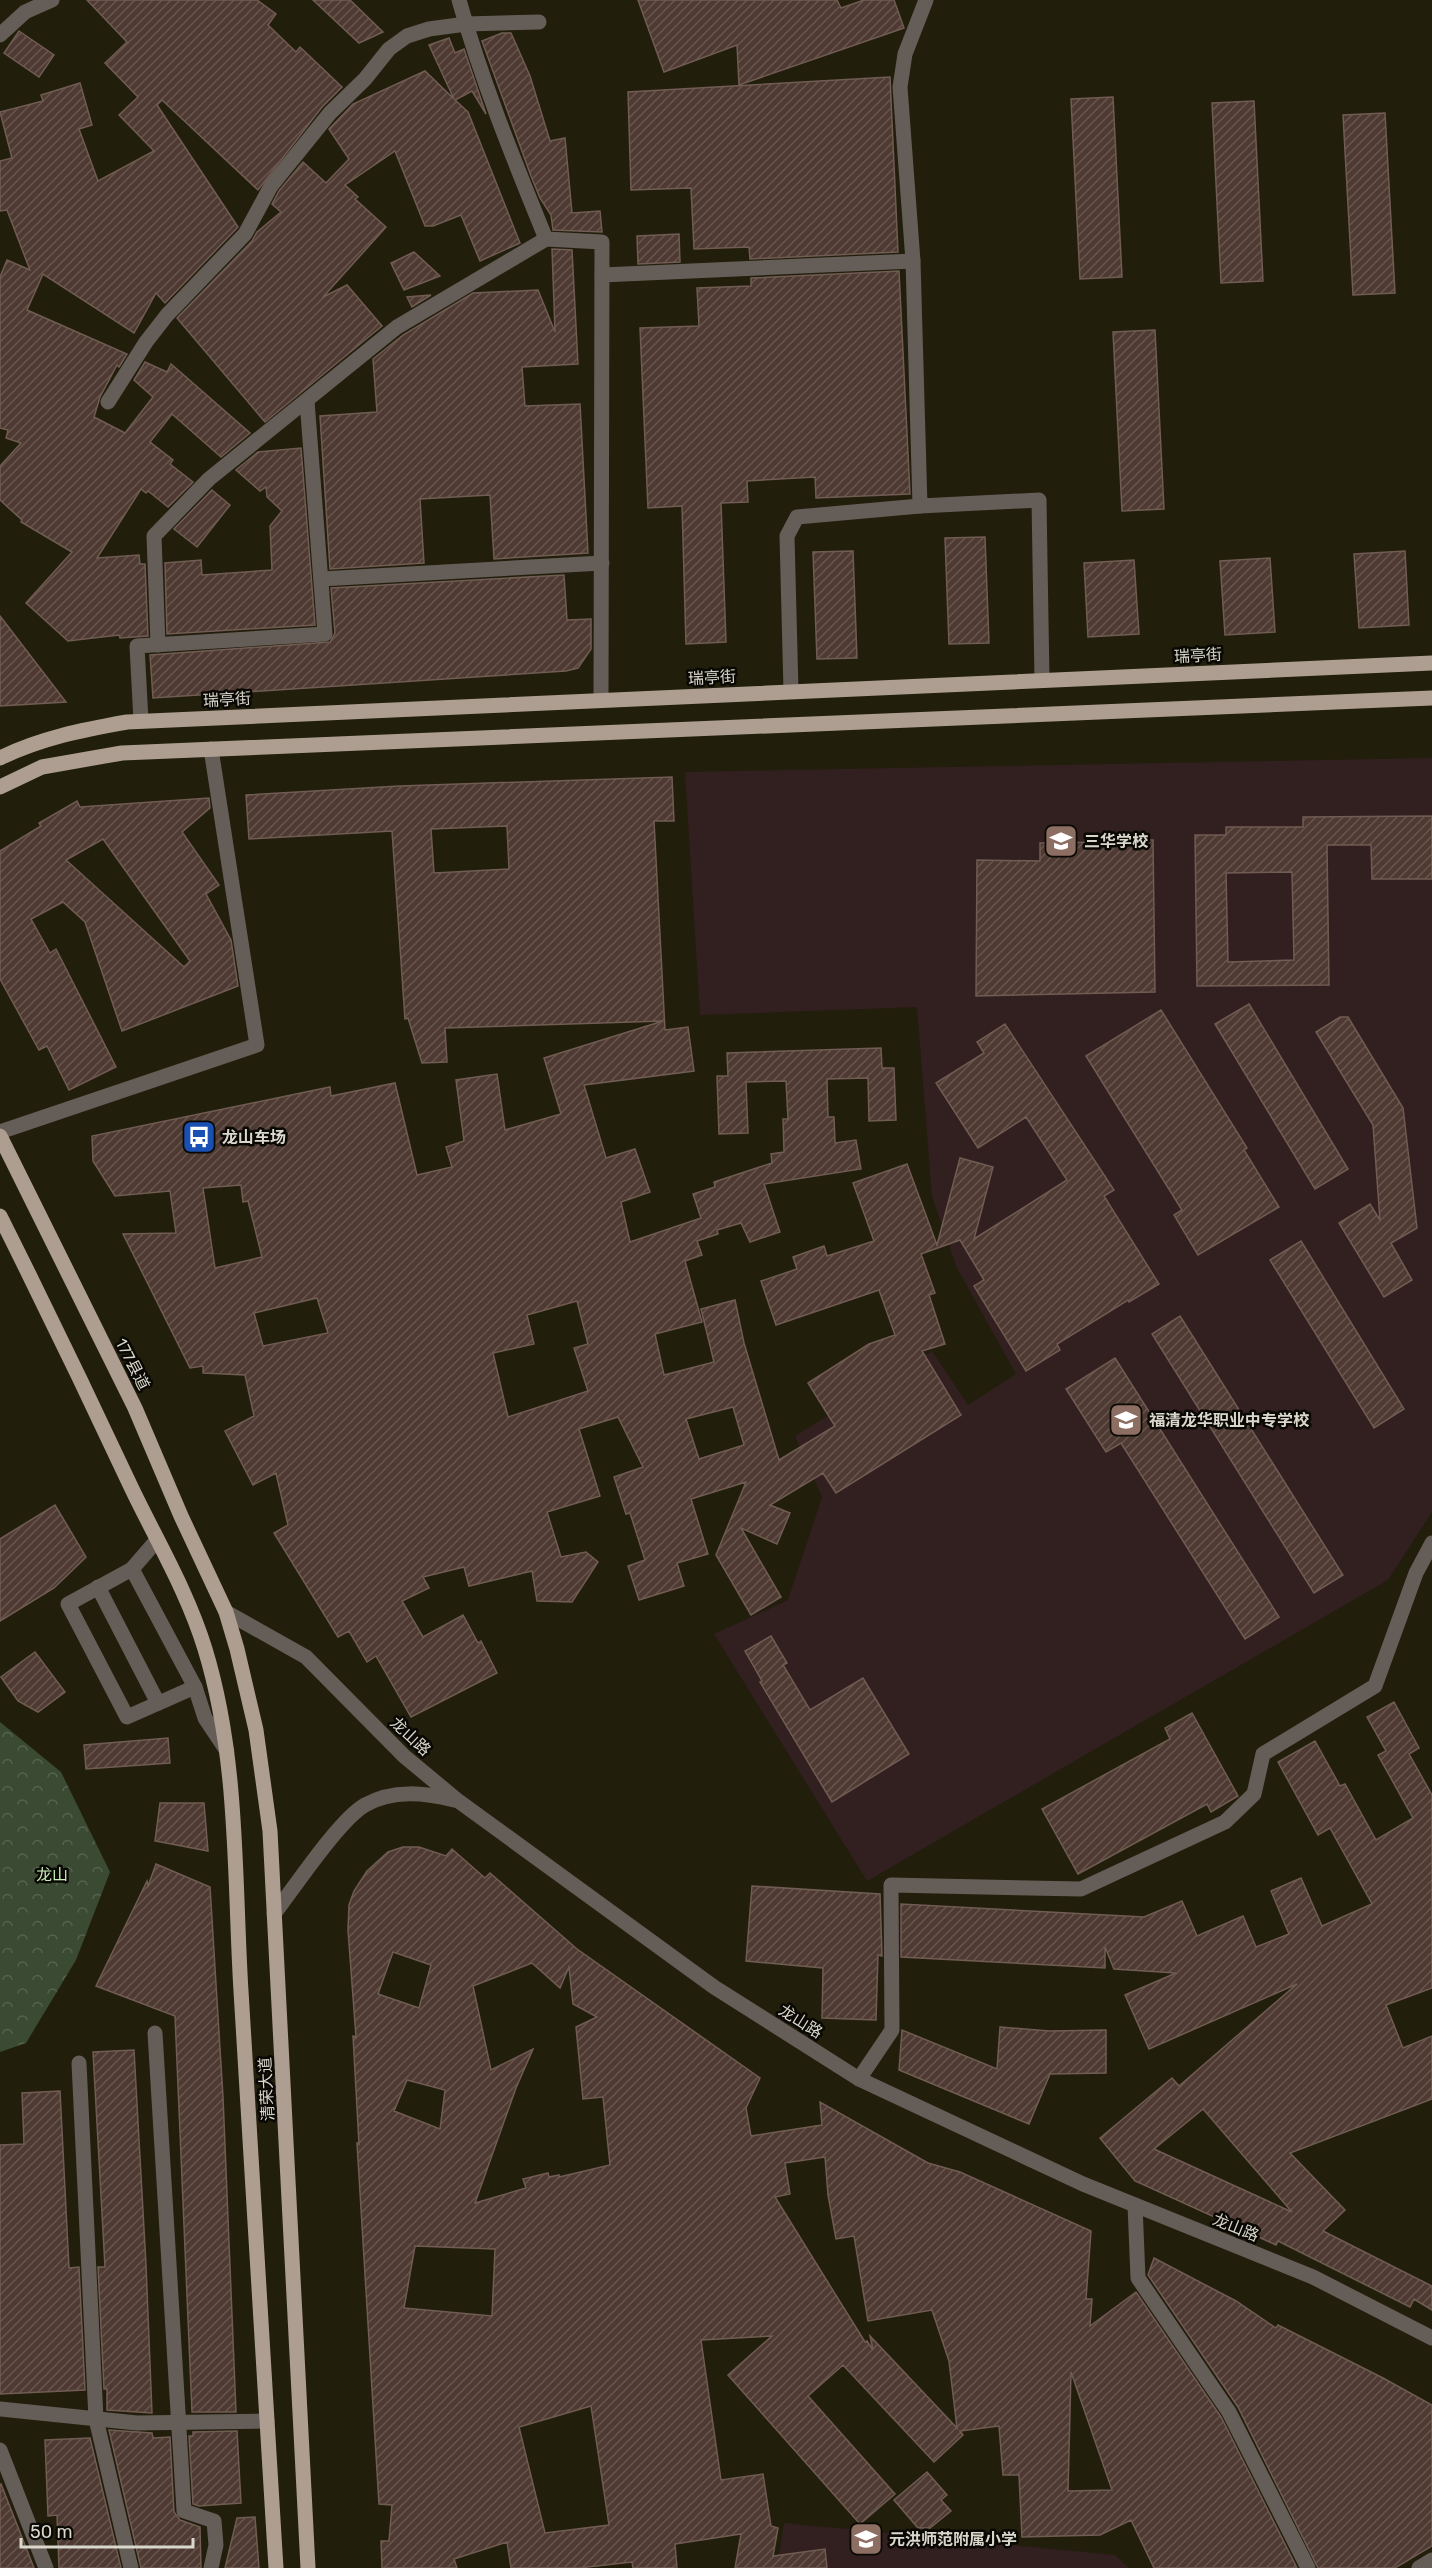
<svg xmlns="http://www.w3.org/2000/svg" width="1432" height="2568" viewBox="0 0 1432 2568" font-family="Rubik,'Noto Sans SC',sans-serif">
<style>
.education{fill:#321f20}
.forest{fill:url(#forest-crowns)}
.building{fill:url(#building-hatch);stroke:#715c53;stroke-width:1.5;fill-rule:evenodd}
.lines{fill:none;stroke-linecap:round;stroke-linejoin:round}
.minor{stroke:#655d57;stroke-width:15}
.major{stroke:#ae9e91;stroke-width:15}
.labels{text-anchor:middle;stroke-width:5;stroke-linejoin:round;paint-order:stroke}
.street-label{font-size:16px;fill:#dad8cd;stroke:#090803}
.poi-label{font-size:16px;font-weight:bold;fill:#dad8cd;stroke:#090803;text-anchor:start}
.park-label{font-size:16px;fill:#caedba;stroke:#090803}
</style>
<defs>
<pattern id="forest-crowns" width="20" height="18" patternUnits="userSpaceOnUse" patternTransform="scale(1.5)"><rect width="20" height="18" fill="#3a4a33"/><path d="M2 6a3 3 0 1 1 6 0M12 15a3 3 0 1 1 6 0" fill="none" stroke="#56634f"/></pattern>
<pattern id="building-hatch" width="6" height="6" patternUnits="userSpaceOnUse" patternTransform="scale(1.5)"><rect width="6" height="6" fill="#4e3a32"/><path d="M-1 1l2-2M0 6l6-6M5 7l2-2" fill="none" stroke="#67564e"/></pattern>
</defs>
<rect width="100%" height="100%" fill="#211e0c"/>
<!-- education -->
<g class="education">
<polygon points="1432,758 1432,1512 1388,1580 867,1881 714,1634 788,1600 822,1497 795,1436 932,1351 968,1405 1016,1374 957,1268 932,1197 917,1007 700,1015 685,772"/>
<polygon points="784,2523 1115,2555 1129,2568 777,2568"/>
</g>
<!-- forest -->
<polygon class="forest" points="0,1722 61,1772 110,1872 76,1960 26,2043 0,2052"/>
<!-- building -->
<g class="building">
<polygon points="87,0 257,0 276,14 268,25 296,52 300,47 342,87 322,107 258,190 162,100 157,105 238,227 165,303 156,293 134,333 43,274 27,310 127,354 119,367 117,365 100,397 94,417 125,433 153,397 134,380 145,362 167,372 171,364 250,433 221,457 172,414 150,442 173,460 170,464 193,482 168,507 148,491 146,493 141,489 97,558 139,555 140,564 145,564 148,636 120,638 119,635 68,641 26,603 72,552 21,522 22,520 0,500 0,466 21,443 6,438 8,430 0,428 0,277 7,260 30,270 7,210 0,211 0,161 12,158 0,112 43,101 41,95 80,83 92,125 79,129 98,181 154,151 119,115 138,97 105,63 127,42"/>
<polygon points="313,0 350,0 383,32 359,43"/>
<polygon points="638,0 837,0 841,8 864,0 894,0 904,28 739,85 737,45 664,72"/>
<polygon points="19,31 54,55 39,77 4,53"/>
<polygon points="502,33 511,33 530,76 550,141 565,138 572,213 600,211 602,232 553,230 551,215 540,198 531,176 482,41"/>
<polygon points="449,38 455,53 464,49 486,114 472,91 455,100 468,112 520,243 480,261 461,215 433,226 425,226 395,151 345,185 358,197 355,199 386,227 323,297 347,285 382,326 265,422 177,318 252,241 257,232 281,212 272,204 279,191 303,162 326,183 349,159 329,129 353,104 425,71 454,99 429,45"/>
<polygon points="890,77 898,252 750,259 749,247 694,249 691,188 631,190 628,92"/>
<polygon points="1113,97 1122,277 1080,279 1071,99"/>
<polygon points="1254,101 1263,281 1221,283 1212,103"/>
<polygon points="1385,113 1395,293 1353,295 1343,115"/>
<polygon points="679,234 680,262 638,264 637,236"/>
<polygon points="552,249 572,250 578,364 522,367 525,406 580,404 588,553 494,559 490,495 420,499 424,563 330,569 320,416 377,412 373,359 403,335 473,293 538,290 555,332"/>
<polygon points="414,252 440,276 404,290 391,263"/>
<polygon points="899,271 910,494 816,498 815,477 747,481 748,502 721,503 726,642 686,644 682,506 648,508 640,328 699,326 697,288 751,286 751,278"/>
<polygon points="431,295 412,307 407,297"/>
<polygon points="1155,330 1164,509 1122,511 1113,332"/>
<polygon points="301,448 315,625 167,634 165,563 201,560 202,575 272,570 270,526 282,511 267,497 266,487 260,491 236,470 258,452"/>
<polygon points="212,490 230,505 197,547 174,529"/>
<polygon points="985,537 989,643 949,644 945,538"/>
<polygon points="853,551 857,658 817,659 813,552"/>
<polygon points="1405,551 1409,625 1359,628 1354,554"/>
<polygon points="1270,558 1275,632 1225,635 1220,561"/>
<polygon points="1134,560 1139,634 1088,637 1084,563"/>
<polygon points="564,575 567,620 591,619 591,649 578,668 566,671 153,698 150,655 330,642 335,633 331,588"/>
<polygon points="0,616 66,702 0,706"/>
<path d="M672,777l2,44h-20l11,209 23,-3 6,44 -110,14 22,73 29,-9 15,43 -29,10 9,40 71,-24 -8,-24 22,-7 -1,-5 58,-19 -1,-9 13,-2 -1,-33h5l-2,-38 -40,1 2,51 -29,1 -2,-58h11l-1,-23 154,-5 1,20h12l2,52 -27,1 -1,-43 -41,1 1,38h6l1,26 21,-3 5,29 -97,15 16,48 -30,10 -9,-19 -24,7 1,4 -21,7 5,14 -17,6 17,61 -47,12 9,41 50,-13 -13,-53 34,-9 9,43 35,117 56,-34 -27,-43 61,-39 26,-9 -16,-45 -103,35 -15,-44 36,-12 -4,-12 31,-11 3,10 47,-15 -21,-58 54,-19 30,81 23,-87 33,9 -19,72 93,-59 -41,-63 -48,31 -42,-65 48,-30 -7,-11 28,-18 109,166 -10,6 55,88 -30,18 -1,-2 -71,44 3,6 -34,21 -52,-85 10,-6 -24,-40 -39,14 14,39 -6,2 16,49 -23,7 39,64 -125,78 -13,-20 -53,32 20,8 -13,31 -36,-16 40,69 -30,18 -35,-60 30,-73 -55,17 17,55 -31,9 7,23 -45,14 -11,-34 17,-6 -15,-47 -4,1 -12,-37 29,-10 -25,-50 -39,12 21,67 -53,16 14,45 25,-5 12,10 -26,40 -35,-1 -5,-30 -63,15 -5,-19 -41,10 6,11 -27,13 21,36 40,-22 15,28 3,-2 16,32 -86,44 -35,-61 -9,6 -18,-31 -11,6 -64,-104 14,-8 -12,-52 -23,12 -28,-54 29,-15 -9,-41 -42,-2v-7l-13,2 -67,-134 53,-1 -6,-42 -55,5 -22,-35 -1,-25 238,-49 1,9 64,-13 22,92 35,-8 -6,-20 18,-6 -8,-61 41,-6 8,56 56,-16 -17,-56 119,-37 -218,7 2,34 -25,1 -14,-45 -3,1 -13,-188 -143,8 -3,-44 153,-9zM507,826l2,43 -75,4 -3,-44zM241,1185l2,17 5,-1 14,56 -47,11 -12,-80zM317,1298l11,35 -65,13 -9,-33zM577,1301l11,43 -14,4 14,43 -80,26 -15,-64 41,-9 -7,-29zM733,1407l11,38 -45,14 -13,-40z"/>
<path d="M209,798l1,10 -28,24 37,53 -13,9 25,46 7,46 -116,45 -37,-109 -22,-20 -32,17 19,34 6,-4 60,118 -47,23 -22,-44 -8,4 -39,-71v-128l41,-25 -2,-3 38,-22 3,6zM103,839l87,122 -6,6 -118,-107z"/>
<path d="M1432,816v63h-60l-1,-34h-44l2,140 -132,1 -2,-151h31v-8h77v-10zM1292,872l2,88 -66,2 -2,-89z"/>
<polygon points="1110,840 1153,840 1155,992 976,996 977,860 1040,861 1040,843 1110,842"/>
<polygon points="1249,1004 1348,1169 1315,1189 1215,1024"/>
<polygon points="1161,1010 1247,1148 1244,1150 1279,1207 1198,1255 1174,1215 1182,1210 1086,1056"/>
<polygon points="1340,1017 1348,1017 1403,1108 1417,1228 1391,1243 1412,1280 1384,1297 1339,1223 1370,1204 1380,1220 1373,1125 1316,1032"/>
<polygon points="1301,1241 1404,1409 1374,1428 1270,1260"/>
<polygon points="1180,1316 1343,1575 1314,1593 1152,1334"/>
<polygon points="1115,1358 1279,1617 1245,1639 1121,1443 1106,1452 1066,1389"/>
<polygon points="55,1505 86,1557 54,1588 0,1621 0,1539"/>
<polygon points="771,1636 787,1663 783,1665 810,1710 863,1678 909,1754 832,1802 760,1682 762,1681 745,1651"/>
<polygon points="35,1652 65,1692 38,1712 18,1701 1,1677"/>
<path d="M1394,1702l25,46 -10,6 23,41v193l-46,17 17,43 29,-12v63l-142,54 55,57 -22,21 109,55v24l-18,-11 -4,8 -132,-66 -2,4 -141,-64 -35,-43 72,-60 7,8 118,-102 -148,65 -24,-54 51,-22 -62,-4 -9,-22v21l-204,-11v-53l243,13 38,-16 15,35 46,-20 13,31 33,-13 -18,-43 30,-13 21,48 50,-22 -42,-76 -12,7 -40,-73 37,-21 25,45 5,-2 31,56 37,-22 -35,-63 8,-4 -19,-34zM1203,2109l89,103 -138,-63z"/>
<polygon points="1192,1713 1238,1796 1211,1812 1207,1804 1078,1874 1042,1809 1170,1739 1165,1728"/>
<polygon points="168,1738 170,1763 86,1769 84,1745"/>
<polygon points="160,1803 204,1803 208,1851 155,1841"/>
<path d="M403,1847h16l27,9 6,-7 33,29 5,-5 87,76 183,129 -14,30 5,28 71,-11 -2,-23 108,61 32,9 131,59 -5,68h6l-2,27 46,-34 85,125 76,151h-143l-23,-48 -31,15 -78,2 -3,-62h-16l-4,-49 -39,5 3,4 -29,27 -91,-97 -35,31 87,98 -35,30 -132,-149 44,-39 -71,4 20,140 42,-6 8,52 7,2 -5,28 52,-7 2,19h-92l6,-34 -66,10 2,24h-44l-1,-6 -53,6h-68l-4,-26 -53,17 3,9h-75l-1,-27h8l3,-36 -13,-1 -22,-361 2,1 -6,-108 3,1 -8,-107 1,-25 5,-14 13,-20 21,-19zM393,1952l38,13 -12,43 -41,-14zM532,1963l28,25 9,-21 4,37 24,13 -21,10 7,72 20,-2 7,68 -51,12v-2l-10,2 -1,-4 -25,6 3,9 -51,15 41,-115 17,-39 -42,21 -18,-84zM407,2080l38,10 -5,39 -46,-18zM825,2157l3,38 8,44 18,-3 14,85 64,-11 17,51 8,67 -87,-92 3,14 -6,-9 -2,1 -90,-145 15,-3 -5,-31zM415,2246l80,3 -3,67 -88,-8zM1071,2372l41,118 -44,1zM591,2406l18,119 -64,8 -26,-106z"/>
<polygon points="156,1864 210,1887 223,2097 236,2412 192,2412 175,2016 96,1986 147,1881 148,1886"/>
<polygon points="752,1886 880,1894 882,1956 878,1955 876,2020 822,2018 823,1968 746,1961"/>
<polygon points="1000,2027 1049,2031 1106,2030 1106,2073 1050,2074 1029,2124 899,2070 902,2030 997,2069"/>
<polygon points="134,2050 146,2265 152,2413 107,2410 107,2389 104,2389 98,2267 105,2267 93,2052"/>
<polygon points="60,2091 69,2268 79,2267 85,2390 0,2394 0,2145 24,2144 22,2093"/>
<polygon points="1154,2258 1236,2301 1276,2328 1278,2325 1383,2378 1432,2405 1432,2546 1395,2568 1318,2568 1238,2407 1148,2275"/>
<polygon points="109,2430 152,2433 153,2438 170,2437 174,2512 180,2520 200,2527 201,2568 141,2568"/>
<polygon points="237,2431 241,2503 199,2506 193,2504 189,2436 193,2436 193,2432"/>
<polygon points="90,2438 121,2568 59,2568 57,2515 48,2516 45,2440"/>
<polygon points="927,2472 947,2495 941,2500 951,2511 930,2528 918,2528 894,2500"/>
<polygon points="0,2484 1,2484 34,2568 0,2568"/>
<polygon points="255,2517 259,2568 225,2568 237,2518"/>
</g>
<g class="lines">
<!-- minor -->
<g class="minor">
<path d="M459,0c23,82 55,160 87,239"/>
<polyline points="0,35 25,12 52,0"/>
<polyline points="913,261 920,506 1039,500 1042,680"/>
<polyline points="602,275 913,261 900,87 905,54 926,0"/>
<polyline points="108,402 146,342 167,315 245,234 271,186 330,113 365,79 389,49 407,36 429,29 466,24 539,22"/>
<polyline points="321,579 602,563"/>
<polyline points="158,645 154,536 209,479 397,327 546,239 602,242 601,700"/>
<polyline points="791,691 787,536 797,517 920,506"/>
<polyline points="141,721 137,646 325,634 307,401"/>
<polyline points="0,1132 257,1045 211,749"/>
<polyline points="157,1540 132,1569 195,1687 205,1718 227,1751"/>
<polyline points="132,1569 68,1604 127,1717 195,1687"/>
<polyline points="98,1587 158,1703"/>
<polyline points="226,1612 306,1657 404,1756 457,1800 714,1987 859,2079 1083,2184 1313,2277 1432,2338"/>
<path d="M274,1914c20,-26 65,-94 91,-109 28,-16 60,-12 89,-5"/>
<polyline points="155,2033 184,2511 214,2521 216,2545 211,2568"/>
<polyline points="79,2063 96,2419 131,2568"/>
<polyline points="859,2079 892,2030 891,1885 1081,1889 1225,1822 1254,1794 1263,1754 1375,1686 1416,1573 1432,1543"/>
<polyline points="1135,2205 1138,2278 1229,2412 1308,2568"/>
<polyline points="0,2409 137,2423 267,2421"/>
<polyline points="0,2450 46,2568"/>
<polyline points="1419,2568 1432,2560"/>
</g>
<!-- major -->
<g class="major">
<path d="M0,758c41,-20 82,-28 127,-36l1305,-59"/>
<polyline points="0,787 42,767 122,753 1432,698"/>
<polyline points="0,1136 135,1408 181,1516 226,1612 237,1649 256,1730 270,1831 308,2568"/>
<path d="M0,1216c45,90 89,181 132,273 25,52 56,104 73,160 34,111 29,228 36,342 12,193 23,385 35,577"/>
</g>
</g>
<!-- icons -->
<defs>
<symbol id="school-square" viewBox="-11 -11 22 22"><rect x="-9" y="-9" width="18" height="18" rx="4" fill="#8d6e63" stroke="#090803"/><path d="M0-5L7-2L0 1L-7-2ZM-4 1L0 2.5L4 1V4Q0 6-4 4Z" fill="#fff"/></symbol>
<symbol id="bus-square" viewBox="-11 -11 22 22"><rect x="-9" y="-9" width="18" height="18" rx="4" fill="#1a4fb4" stroke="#090803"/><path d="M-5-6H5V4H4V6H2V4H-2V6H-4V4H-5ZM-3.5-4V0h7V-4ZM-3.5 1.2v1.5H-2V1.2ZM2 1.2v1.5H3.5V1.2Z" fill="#fff"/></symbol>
</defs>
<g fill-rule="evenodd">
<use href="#school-square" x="1042" y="822" width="38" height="38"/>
<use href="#bus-square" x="180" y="1118" width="38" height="38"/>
<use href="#school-square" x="1107" y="1401" width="38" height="38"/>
<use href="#school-square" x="847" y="2520" width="38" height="38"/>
</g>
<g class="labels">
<!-- street labels -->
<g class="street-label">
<text transform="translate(1198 655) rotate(-3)" y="6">瑞亭街</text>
<text transform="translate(712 677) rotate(-3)" y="6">瑞亭街</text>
<text transform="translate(227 699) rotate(-3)" y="6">瑞亭街</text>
<text transform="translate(133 1364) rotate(63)" y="6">177县道</text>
<text transform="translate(411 1736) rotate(43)" y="6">龙山路</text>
<text transform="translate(801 2021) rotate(32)" y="6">龙山路</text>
<text transform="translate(266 2089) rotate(-93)" y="6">清荣大道</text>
<text transform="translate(1236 2227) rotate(22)" y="6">龙山路</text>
</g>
<!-- poi labels -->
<g class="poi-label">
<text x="1084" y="847">三华学校</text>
<text x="222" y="1143">龙山车场</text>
<text x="1149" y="1426">福清龙华职业中专学校</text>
<text x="889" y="2545">元洪师范附属小学</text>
</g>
<!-- park labels -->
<g class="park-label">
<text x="52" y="1880">龙山</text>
</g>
</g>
<!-- scale -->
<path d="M21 2538v9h172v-9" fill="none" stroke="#dad8cd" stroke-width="3"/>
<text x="30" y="2538" font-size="18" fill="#dad8cd" stroke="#090803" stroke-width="4.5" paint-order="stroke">50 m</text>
</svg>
